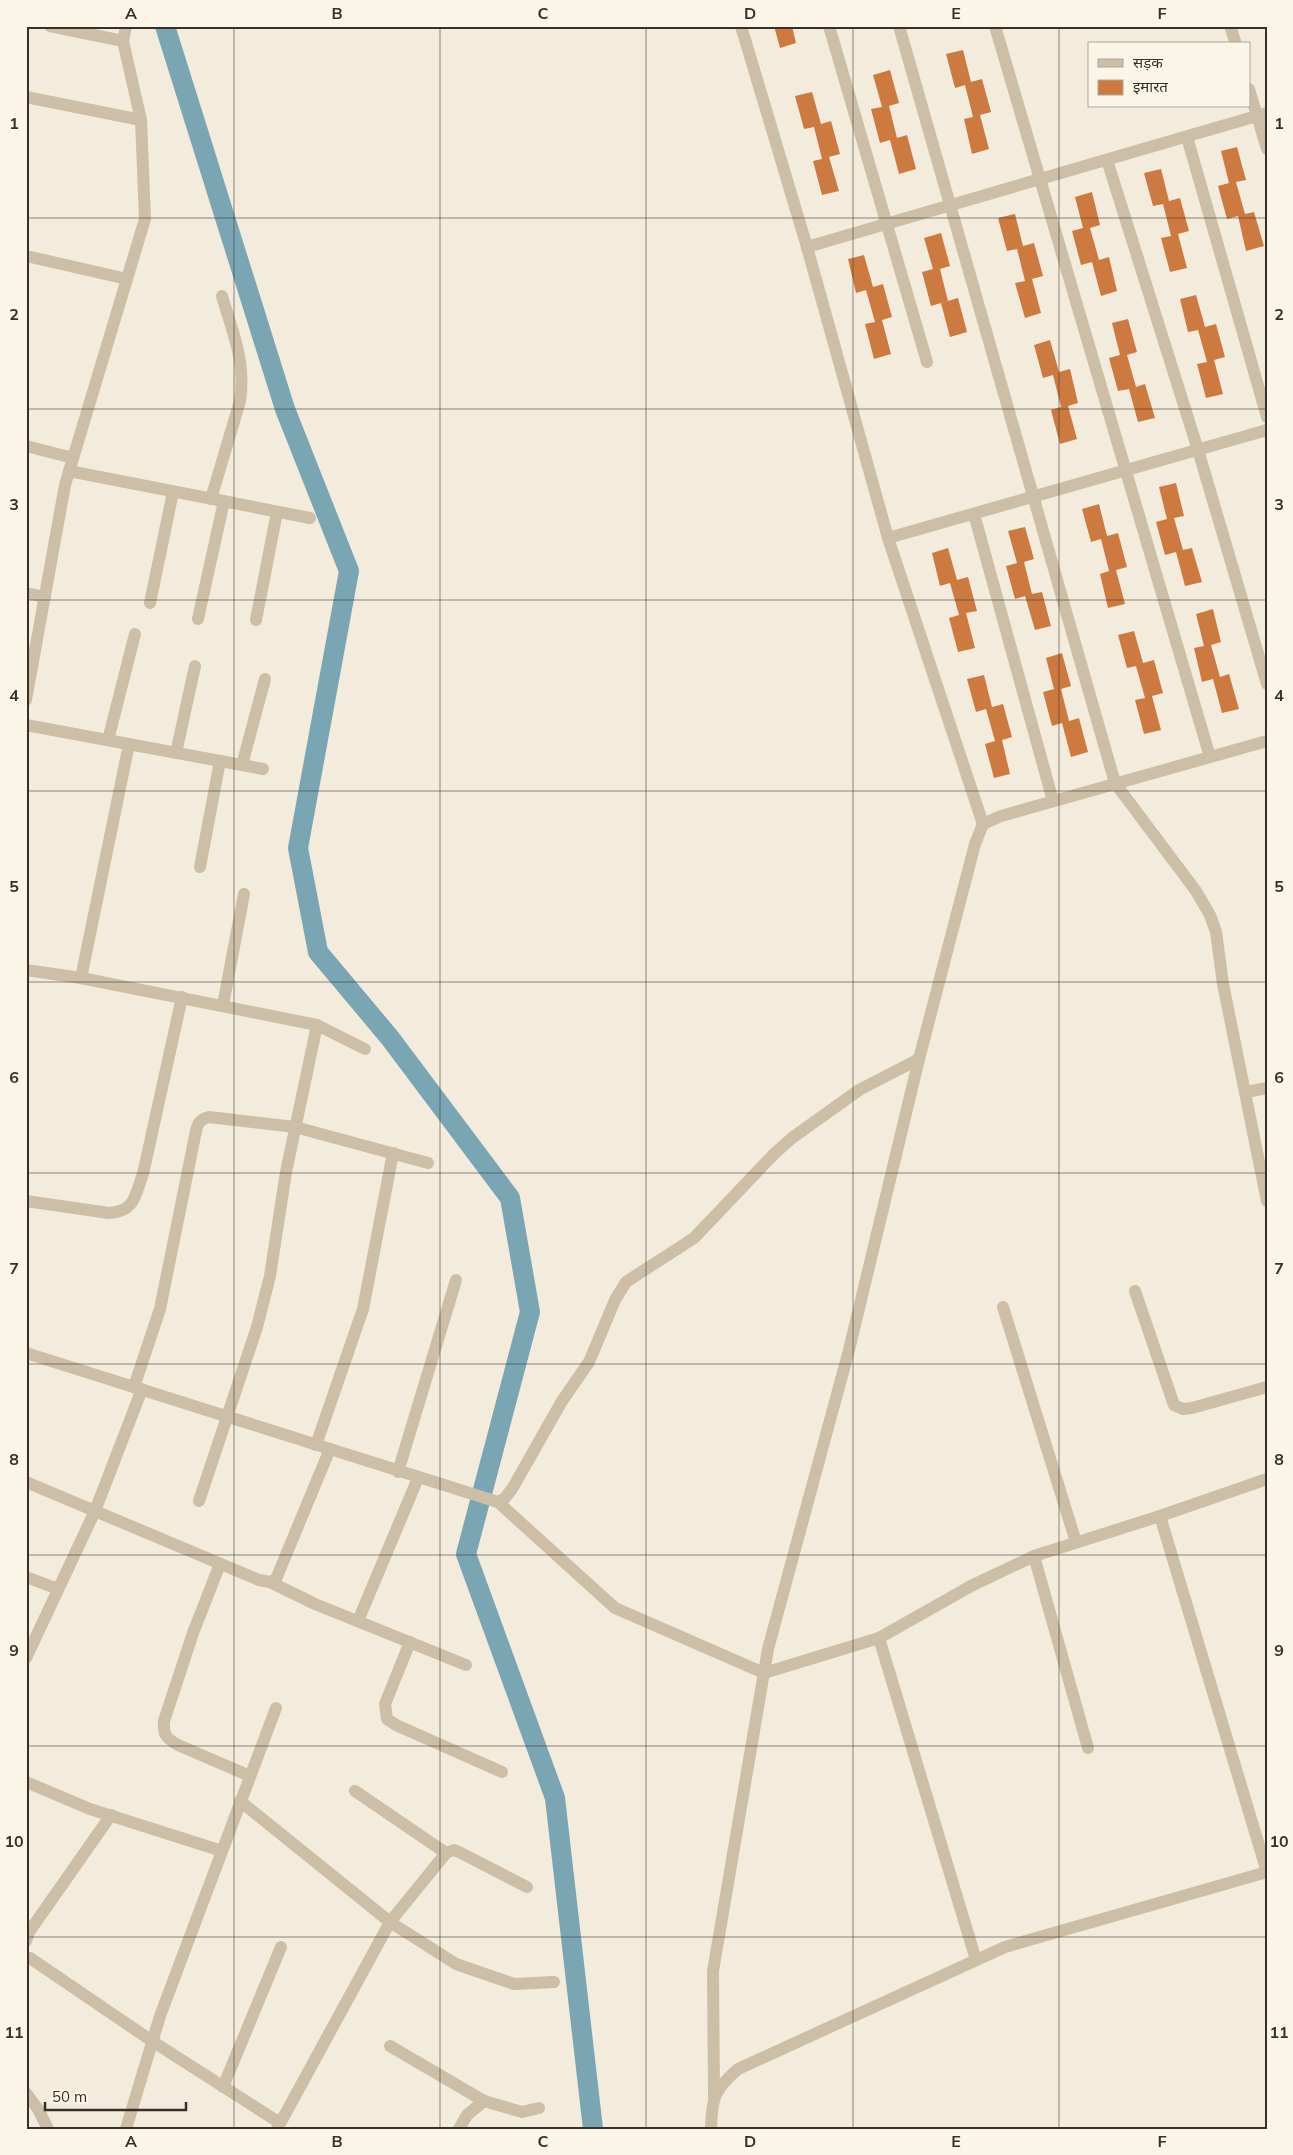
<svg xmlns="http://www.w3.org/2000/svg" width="1293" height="2155" viewBox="0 0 1293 2155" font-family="Mulish,'Noto Sans Devanagari',sans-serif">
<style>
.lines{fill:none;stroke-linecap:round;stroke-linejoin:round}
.canal{stroke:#79a6b2;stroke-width:20}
.building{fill:#cd7a40}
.minor{stroke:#ccbea7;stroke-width:12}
.grid{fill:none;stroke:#383028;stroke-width:1;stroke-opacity:0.55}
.neatline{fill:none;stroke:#383028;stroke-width:2}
.grid-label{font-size:16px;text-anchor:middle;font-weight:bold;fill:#383028}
</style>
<rect width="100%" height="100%" fill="#f3ecdc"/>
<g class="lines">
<!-- canal -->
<polyline class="canal" points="165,26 285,409 349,571 298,848 318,952 390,1038 510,1198 530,1312 466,1554 555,1798 593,2129"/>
</g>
<!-- building -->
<g class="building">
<polygon points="774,26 792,26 796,43 780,48"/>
<polygon points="963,50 971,82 982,79 991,112 980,115 989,149 972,154 964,119 973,117 965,85 955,88 946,54"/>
<polygon points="890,70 899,103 889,106 897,138 907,135 916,169 899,174 890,140 880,143 871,109 882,107 873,75"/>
<polygon points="812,92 821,124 831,121 840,154 829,157 839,191 822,195 813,161 822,159 814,127 804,129 795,96"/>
<polygon points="1237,147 1246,180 1236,182 1245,214 1254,212 1264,246 1246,251 1238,216 1227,219 1218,186 1229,183 1221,151"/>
<polygon points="1161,169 1169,201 1180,198 1189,231 1178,234 1187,268 1170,272 1161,238 1171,236 1163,204 1153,206 1144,173"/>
<polygon points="1092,192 1100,225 1090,228 1099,260 1109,257 1117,291 1101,296 1092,262 1081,265 1072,231 1083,228 1075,197"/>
<polygon points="1015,214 1023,246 1034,243 1043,276 1032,279 1041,313 1025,318 1015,283 1025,281 1017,249 1007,251 998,218"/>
<polygon points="941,233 950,266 940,269 948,301 931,306 922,272 933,269 924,238"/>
<polygon points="864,255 873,287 883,284 892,317 882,320 891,354 874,359 865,324 875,322 866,290 856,293 848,259"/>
<polygon points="1196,295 1205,327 1216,324 1225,357 1214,360 1223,394 1206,398 1197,364 1207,362 1198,330 1188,332 1180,299"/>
<polygon points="958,298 967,332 950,337 941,303"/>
<polygon points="1128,319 1137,352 1127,355 1136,387 1145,384 1155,418 1138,422 1129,389 1118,391 1109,358 1120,355 1112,323"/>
<polygon points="1050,340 1059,372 1070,369 1078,403 1068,406 1077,439 1060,444 1051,410 1061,407 1053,375 1043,378 1034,345"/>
<polygon points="1176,483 1184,516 1174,518 1183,550 1192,548 1202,582 1185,586 1176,552 1165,555 1156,522 1167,519 1159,487"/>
<polygon points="1099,504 1107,536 1118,533 1127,567 1116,570 1125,604 1108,608 1100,574 1109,571 1101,539 1091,542 1082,509"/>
<polygon points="1025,527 1034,559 1024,562 1032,594 1042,592 1051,626 1035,630 1025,596 1015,599 1006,566 1017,563 1008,531"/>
<polygon points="948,548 957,580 968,577 977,611 966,613 975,648 958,652 949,618 959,615 950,583 940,586 932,553"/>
<polygon points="1213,609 1221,642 1211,645 1220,677 1229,674 1239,709 1222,713 1213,679 1202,682 1194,648 1204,646 1196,614"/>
<polygon points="1134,631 1143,663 1154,660 1163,693 1152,696 1161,730 1144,734 1135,700 1145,698 1136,666 1127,668 1118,635"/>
<polygon points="1062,653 1071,686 1061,689 1069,721 1079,718 1088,752 1071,757 1062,723 1052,726 1043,692 1054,689 1046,658"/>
<polygon points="984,675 992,707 1003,704 1012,737 1002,740 1010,774 994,778 985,744 995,741 986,709 976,712 967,679"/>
</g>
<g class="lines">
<!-- minor -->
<g class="minor">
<polyline points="50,26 123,41"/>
<polyline points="741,26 807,247 888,538 983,824"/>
<polyline points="829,26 927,362"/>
<polyline points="899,26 1115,783 1196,891 1210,915 1216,932 1223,984 1267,1201"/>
<polyline points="995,26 1210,757"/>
<polyline points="1230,26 1236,44"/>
<polyline points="1249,89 1267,149"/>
<polyline points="26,97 141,120"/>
<polyline points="1187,137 1267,417"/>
<polyline points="1107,160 1198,450 1267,684"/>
<polyline points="807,247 1267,113"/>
<polyline points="26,256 127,279"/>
<polyline points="26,446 73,458"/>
<polyline points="69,471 310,518"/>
<path d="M211,499l29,-98c6,-40 -7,-67 -18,-105"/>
<polyline points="974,514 1053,801"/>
<polyline points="888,538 1267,430"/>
<polyline points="26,593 45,597"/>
<polyline points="150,603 173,492"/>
<polyline points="198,619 224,501"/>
<polyline points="256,620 277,512"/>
<polyline points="26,700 65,485 145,219 141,120 123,41 126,26"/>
<polyline points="26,725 263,769"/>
<polyline points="108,740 135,634"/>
<polyline points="176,753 195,666"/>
<polyline points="242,765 265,679"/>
<polyline points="200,867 220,761"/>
<polyline points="26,970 81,978 317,1025 286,1172 270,1276 257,1327 199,1501"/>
<polyline points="81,978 129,744"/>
<polyline points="223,1005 244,894"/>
<polyline points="317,1025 365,1049"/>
<polyline points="1246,1092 1267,1088"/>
<path d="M26,1201l83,12c26,-1 26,-18 34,-39l39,-177"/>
<polyline points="1135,1291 1174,1405 1183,1409 1192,1408 1267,1387"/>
<polyline points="1003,1307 1076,1542"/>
<polyline points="26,1353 498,1502 505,1498 512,1489 562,1401 589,1362 615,1300 626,1282 694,1238 775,1153 792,1138 859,1090 919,1059"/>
<path d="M134,1387l26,-78 36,-178c2,-9 5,-12 13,-14l86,10 133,36"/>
<polyline points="316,1445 363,1309 393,1153"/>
<polyline points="398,1472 456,1280"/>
<polyline points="26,1482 259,1580 270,1582 276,1579 330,1449"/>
<polyline points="498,1502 615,1608 764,1673 879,1638 971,1586 1034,1556 1160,1516 1267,1479"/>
<polyline points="1160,1516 1267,1872"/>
<polyline points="1034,1556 1088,1748"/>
<path d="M220,1564l-27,69 -29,88c-1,14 2,17 14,24l72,31"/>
<polyline points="26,1577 58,1589"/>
<polyline points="270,1582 315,1604 466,1665"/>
<polyline points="358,1621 418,1478"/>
<polyline points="879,1638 976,1960"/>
<polyline points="410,1642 385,1704 387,1719 396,1725 502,1772"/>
<polyline points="26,1658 95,1511 142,1389"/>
<polyline points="26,1782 90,1809 222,1851"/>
<polyline points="355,1791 446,1853"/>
<polyline points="240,1801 390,1922 456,1964 514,1984 554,1982"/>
<polyline points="26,1941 29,1932 111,1815"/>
<polyline points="30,1958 152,2041 280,2123"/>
<polyline points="390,2046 484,2101"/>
<polyline points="223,2087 281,1947"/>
<polyline points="26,2093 38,2109 48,2129"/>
<polyline points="714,2096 713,1971 768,1649 849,1350 919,1059 975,844 983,824 1001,816 1267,741"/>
<polyline points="126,2129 160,2016 276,1708"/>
<polyline points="277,2129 390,1922 446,1853 454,1850 461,1853 527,1887"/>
<polyline points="459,2129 467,2115 484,2101 522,2112 539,2108"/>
<path d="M711,2129c1,-32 3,-39 27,-60l267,-122 262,-75"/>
</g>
</g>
<!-- grid -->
<path class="grid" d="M234,26v2103M440,26v2103M646,26v2103M853,26v2103M1059,26v2103M26,218h1241M26,409h1241M26,600h1241M26,791h1241M26,982h1241M26,1173h1241M26,1364h1241M26,1555h1241M26,1746h1241M26,1937h1241"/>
<!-- border -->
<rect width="1293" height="2155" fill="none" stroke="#fbf5e8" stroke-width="55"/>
<!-- legend -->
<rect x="1088" y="42" width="162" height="65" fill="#fbf5e8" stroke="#ada69b"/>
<rect x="1098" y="59" width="25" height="8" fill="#ccbea7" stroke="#ada69b"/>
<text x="1133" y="68" font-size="15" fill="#383028">सड़क</text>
<rect x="1098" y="80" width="25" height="15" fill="#cd7a40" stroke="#ada69b"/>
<text x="1133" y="92" font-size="15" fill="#383028">इमारत</text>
<!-- scale -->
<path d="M45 2102v8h141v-8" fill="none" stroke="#383028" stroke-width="2.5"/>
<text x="52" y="2102" font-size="15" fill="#383028" stroke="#fbf5e8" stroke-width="4" paint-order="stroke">50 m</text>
<rect x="28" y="28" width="1238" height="2100" class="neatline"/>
<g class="grid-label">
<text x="131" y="19">A</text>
<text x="337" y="19">B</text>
<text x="543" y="19">C</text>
<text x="750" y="19">D</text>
<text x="956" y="19">E</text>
<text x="1162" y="19">F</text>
<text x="14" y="129">1</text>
<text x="1279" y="129">1</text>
<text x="14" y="320">2</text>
<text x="1279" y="320">2</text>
<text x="14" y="510">3</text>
<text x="1279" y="510">3</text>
<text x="14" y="701">4</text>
<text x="1279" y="701">4</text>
<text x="14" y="892">5</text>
<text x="1279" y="892">5</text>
<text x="14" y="1083">6</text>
<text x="1279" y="1083">6</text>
<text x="14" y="1274">7</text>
<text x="1279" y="1274">7</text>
<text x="14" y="1465">8</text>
<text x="1279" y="1465">8</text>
<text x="14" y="1656">9</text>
<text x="1279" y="1656">9</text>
<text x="14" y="1847">10</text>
<text x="1279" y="1847">10</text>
<text x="14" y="2038">11</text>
<text x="1279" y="2038">11</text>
<text x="131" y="2147">A</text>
<text x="337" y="2147">B</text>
<text x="543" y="2147">C</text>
<text x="750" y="2147">D</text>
<text x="956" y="2147">E</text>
<text x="1162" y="2147">F</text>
</g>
</svg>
